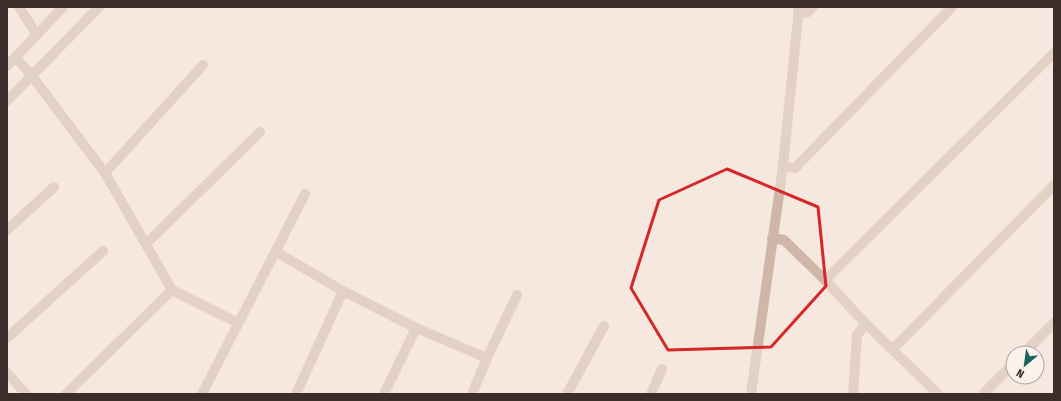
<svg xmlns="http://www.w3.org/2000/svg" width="1061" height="401" viewBox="0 0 1061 401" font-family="'Fira Sans Condensed',sans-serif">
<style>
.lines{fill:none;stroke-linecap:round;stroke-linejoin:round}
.minor{stroke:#cfb6a8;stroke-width:10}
.marked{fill:none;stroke:#d62828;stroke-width:3;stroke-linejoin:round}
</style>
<rect width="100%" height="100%" fill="#f5e8de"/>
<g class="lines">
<!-- minor -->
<g class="minor">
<polyline points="19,7 37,35"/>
<polyline points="798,13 808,12 813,7"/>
<polyline points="16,58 32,76 105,173 172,290 238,323"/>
<polyline points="7,66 63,7"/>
<polyline points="7,101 99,7"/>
<polyline points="783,166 795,168 952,7"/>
<polyline points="105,173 203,65"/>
<polyline points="7,230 54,187"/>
<polyline points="772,238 784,240 825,280 866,324 857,335 853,394"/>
<polyline points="146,244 260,132"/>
<polyline points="276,252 343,291 416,328 487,358"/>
<polyline points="825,280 1054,53"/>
<polyline points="866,324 938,394"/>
<polyline points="7,338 103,251"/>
<polyline points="893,349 1054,185"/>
<polyline points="1024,353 1054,323"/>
<polyline points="7,373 26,394"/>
<polyline points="66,394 172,290"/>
<polyline points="202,394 305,194"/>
<polyline points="296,394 343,291"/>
<polyline points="384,394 416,328"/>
<polyline points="472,394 487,358 517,295"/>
<polyline points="567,394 604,326"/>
<polyline points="651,394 662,369"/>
<polyline points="751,394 783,166 799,7"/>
<polyline points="983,394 1013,364"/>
</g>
</g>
<!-- marked area -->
<path d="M0 0H1061V401H0ZM727,169l91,38 8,79 -55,61 -103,3 -37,-62 28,-88z" fill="#f5e8de" fill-opacity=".55" fill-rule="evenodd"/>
<path class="marked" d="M727,169l91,38 8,79 -55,61 -103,3 -37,-62 28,-88z"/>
<!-- border -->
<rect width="1061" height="401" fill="none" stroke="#3b2d29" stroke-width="16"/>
<!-- north arrow -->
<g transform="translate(1025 365) rotate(209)"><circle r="19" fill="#fcf2ec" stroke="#afa39e"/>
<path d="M0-3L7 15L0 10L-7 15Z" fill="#1a625e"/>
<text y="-6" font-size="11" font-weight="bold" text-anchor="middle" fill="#3b2d29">N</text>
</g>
</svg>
